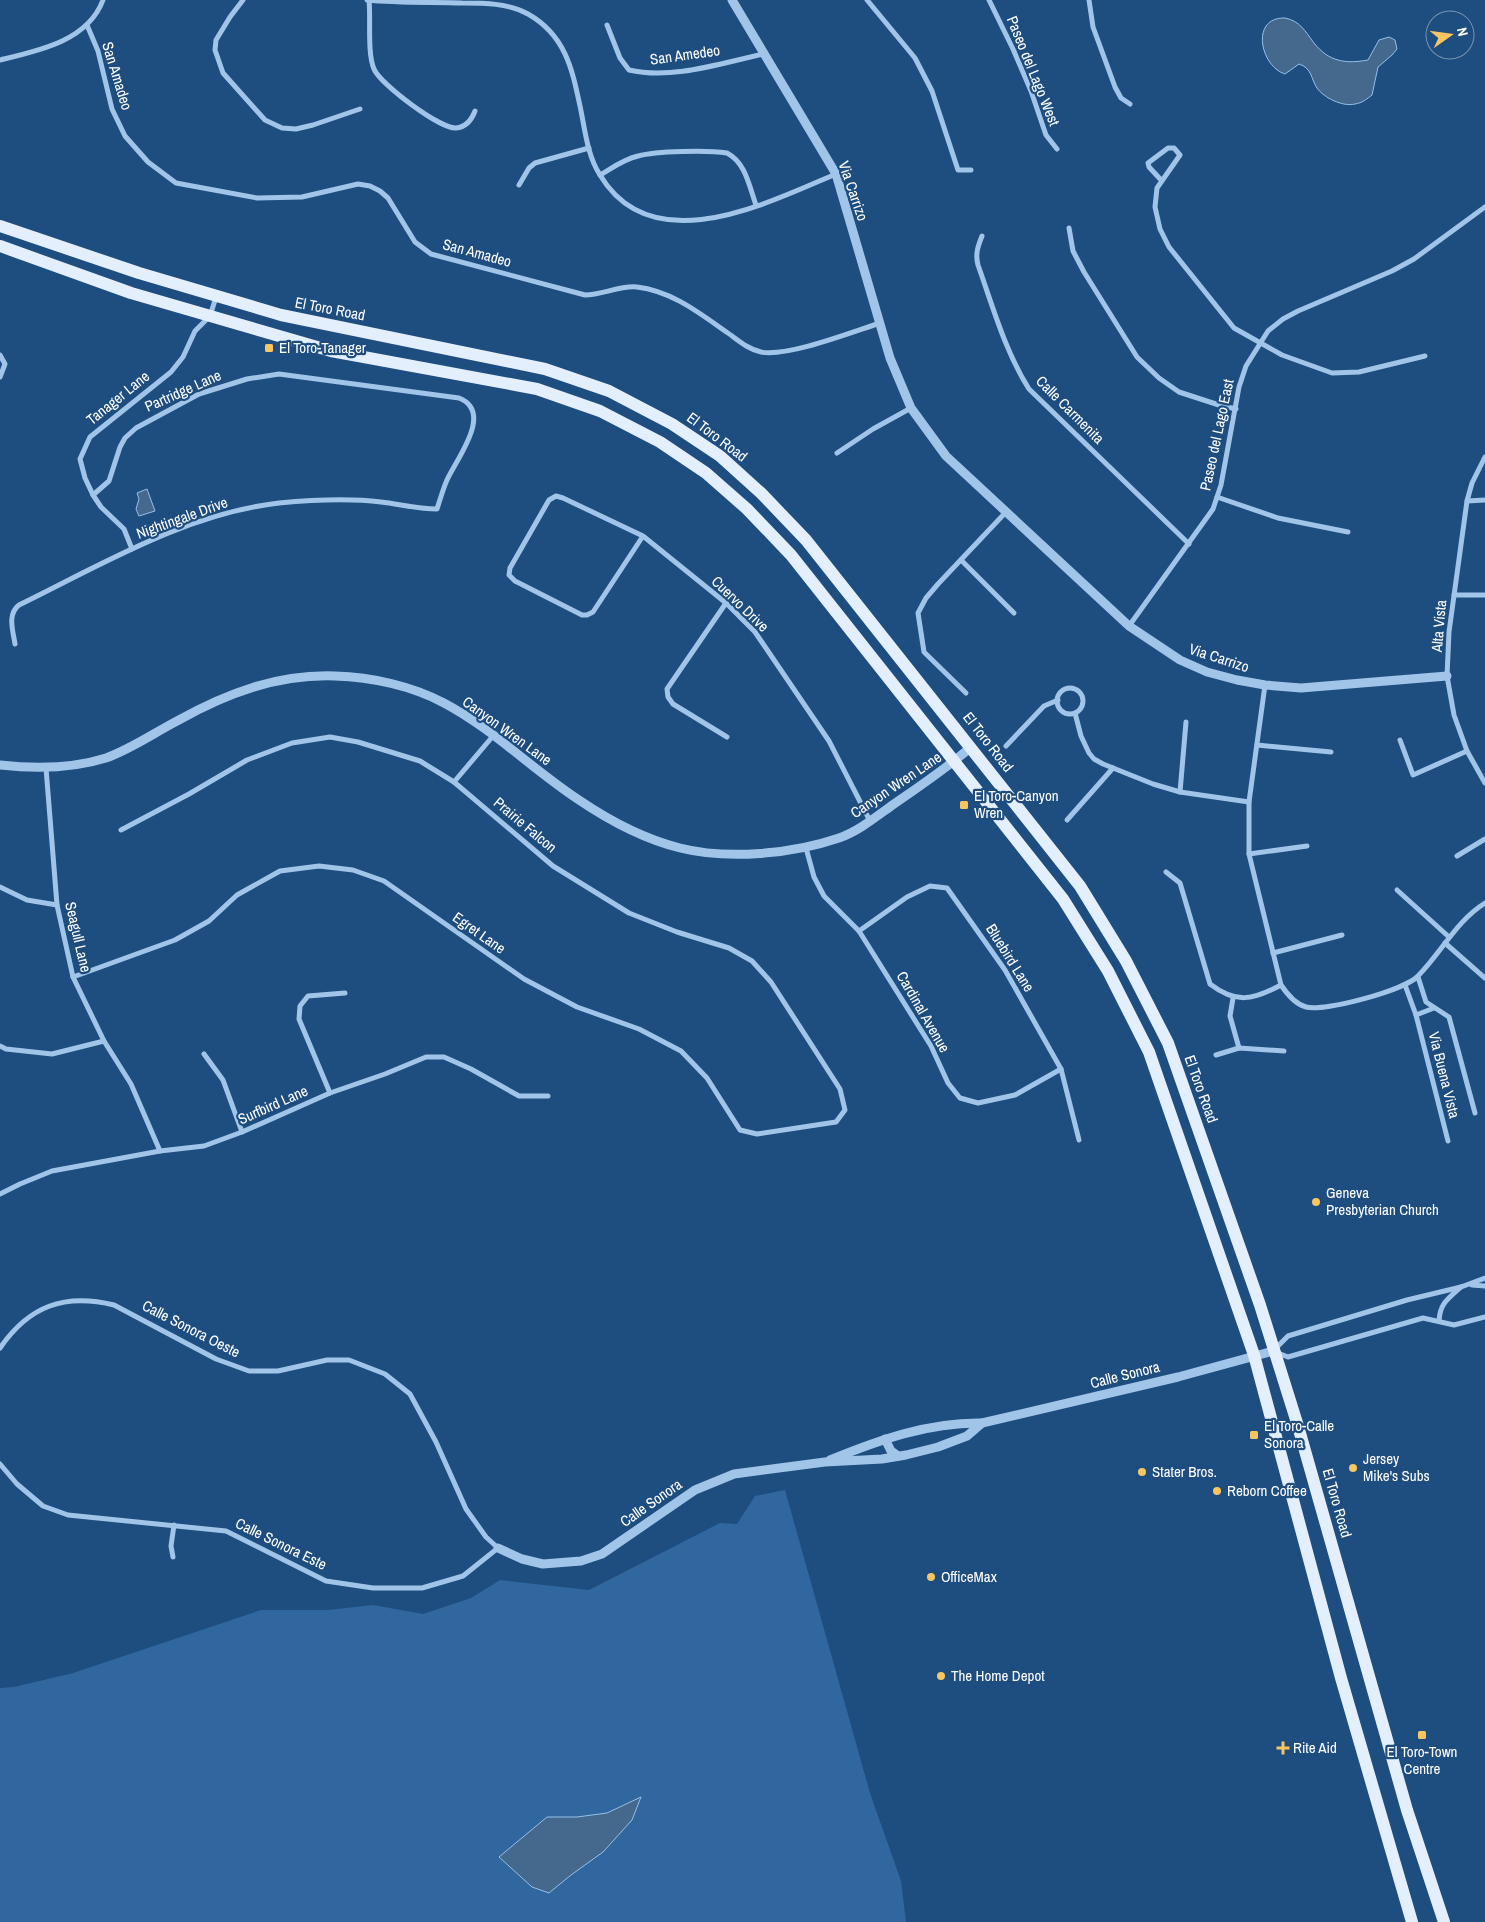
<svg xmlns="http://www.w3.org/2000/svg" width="1485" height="1922" viewBox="0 0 1485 1922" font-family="'Archivo Narrow',sans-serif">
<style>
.green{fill:#30679e}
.water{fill:#45688d;stroke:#95c1ea}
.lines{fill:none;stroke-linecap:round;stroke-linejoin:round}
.minor{stroke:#a1c5e8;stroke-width:5}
.tertiary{stroke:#a1c5e8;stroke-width:9}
.primary{stroke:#e4effe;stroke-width:12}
.poi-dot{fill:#f8c560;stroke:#1e4d7f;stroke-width:2}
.labels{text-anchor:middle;stroke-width:4.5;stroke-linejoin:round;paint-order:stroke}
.street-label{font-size:15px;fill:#fff;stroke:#1e4d7f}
.poi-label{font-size:15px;fill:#fff;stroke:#1e4d7f;text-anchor:start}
</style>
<rect width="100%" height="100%" fill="#1e4d7f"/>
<!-- green -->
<polygon class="green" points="785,1490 870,1793 901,1881 906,1922 0,1922 0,1688 14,1687 73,1673 261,1610 328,1610 373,1605 423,1614 471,1598 500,1580 589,1590 720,1523 737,1524 755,1496"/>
<!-- water -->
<g class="water">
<path d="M1285,18c15,3 20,13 29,25 15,19 32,21 54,17l11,-20 10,-3 6,3 2,9 -5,6 -14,12 -6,28c-5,4 -10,8 -17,9 -12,3 -31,-6 -38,-16 -6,-9 -5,-20 -18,-24l-14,10c-25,-8 -35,-57 0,-56z"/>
<polygon points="147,489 155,511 139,516 136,509 139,499 137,493"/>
<polygon points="641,1797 632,1820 603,1852 571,1875 549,1893 532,1887 499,1857 547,1817 577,1817 607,1813"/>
</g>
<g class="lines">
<!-- minor -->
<g class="minor">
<polyline points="243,0 230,17 216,40 215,50 223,73 265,120 282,128 296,129 313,125 360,109"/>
<path d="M367,0c31,3 63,2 95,3 22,0 46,0 66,11 37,21 44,54 52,92 5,23 7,49 20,69 52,87 167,28 236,-1"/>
<path d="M369,0c2,19 -2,53 5,69 6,15 66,60 82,59 10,-1 16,-9 19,-17"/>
<polyline points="867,0 915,58 932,91 958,170 971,170"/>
<polyline points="989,0 1013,49 1031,91 1046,135 1057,149"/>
<polyline points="1089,0 1093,27 1115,87 1121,98 1130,104"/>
<path d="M87,25l11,26 14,58 13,27 23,26 28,21 81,15 45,-1 56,-13 12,2 10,5 8,7 27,44 16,12 154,41c17,0 36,-10 52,-8 34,4 61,25 88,44 12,8 22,18 36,21 27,5 91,-20 119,-29"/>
<path d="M607,25l13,33 9,12c44,10 92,-7 135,-16"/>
<path d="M0,60c38,-9 88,-19 103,-60"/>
<path d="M600,175c12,-7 24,-16 38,-19 18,-5 70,-6 89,-3 19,10 22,33 29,52"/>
<polyline points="1162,181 1149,167 1148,163 1168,148 1174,148 1180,155 1157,188 1155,207 1160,229 1169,247 1234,328 1282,355 1332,373 1359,372 1425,356"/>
<polyline points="519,185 529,168 535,163 589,148"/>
<polyline points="1069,228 1073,251 1084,272 1137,357 1159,378 1179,392 1219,405 1236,409"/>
<path d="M982,236c-4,10 -7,18 -4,29 15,42 27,86 51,124l160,155"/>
<polyline points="0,355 5,364 0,377"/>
<polyline points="837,453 873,429 911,408"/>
<polyline points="1485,457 1472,483 1467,501 1449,632 1447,676 1454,715 1467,751 1485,783"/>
<polyline points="1217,497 1278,518 1348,532"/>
<polyline points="1467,501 1485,500"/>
<polyline points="643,536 593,612 587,615 582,615 515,581 509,575 510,568 549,500 556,496 563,498 643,536 726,603 755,632 829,741 870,821"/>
<polyline points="132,549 124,529 101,507 93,495 85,478 80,459 90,437 171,372 183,357 195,331 210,316 216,297"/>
<polyline points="961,560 1014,613"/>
<polyline points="1454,595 1485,595"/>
<polyline points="726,603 667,689 668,697 673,704 727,737"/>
<polyline points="1129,626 1213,509 1221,485 1239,387 1246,366 1268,331 1283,319 1298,311 1392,271 1414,259 1485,207"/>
<path d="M15,644c-2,-13 -8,-30 4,-39 82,-40 166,-91 260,-102 32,-3 69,-5 102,-1 18,2 37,7 56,7 3,-9 6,-20 10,-29 10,-22 47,-68 12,-82l-180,-24 -32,5 -48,15 -63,34 -11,10 -5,9 -11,34 -16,14"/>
<path d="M1265,685l-16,117v52l32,131c6,9 14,19 25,22 19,5 99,-17 112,-31 24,-24 38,-55 67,-73"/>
<circle cx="1070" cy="701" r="13"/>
<polyline points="966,693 924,652 918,613 926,598 938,584 1006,512"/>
<polyline points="1075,713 1081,736 1089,753 1094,759 1103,764 1153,784 1180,792 1249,802"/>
<polyline points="1400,740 1413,775 1467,751"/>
<polyline points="1257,745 1331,752"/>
<polyline points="1006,746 1044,706 1058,700"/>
<polyline points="46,768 57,905 73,977 104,1041 131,1084 160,1151"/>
<polyline points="454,782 493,736"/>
<polyline points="1180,792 1186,722"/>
<polyline points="1067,820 1113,768"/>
<polyline points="806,848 814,877 824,896 859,931 931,1046 948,1083 960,1098 978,1103 1015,1095 1061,1069"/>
<polyline points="1249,854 1307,846"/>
<polyline points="1457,856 1485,839"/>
<path d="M1166,872l14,11 30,101c26,20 43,16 71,1"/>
<polyline points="0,887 27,900 57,905"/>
<polyline points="1397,890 1449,937"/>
<polyline points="859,931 907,897 930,886 947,888 1005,970 1061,1069 1079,1140"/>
<polyline points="1445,943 1485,978"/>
<polyline points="1273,953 1342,935"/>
<polyline points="73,977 175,940 209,921 237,895 280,871 319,866 353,870 384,881 524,979 577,1007 639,1029 681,1051 707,1078 740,1130 757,1134 836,1122 845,1110 840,1089 771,982 752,961 729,948 677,932 629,913 553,866 454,782 420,761 358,742 330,737 292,743 247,760 189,794 121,830"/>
<polyline points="1418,977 1426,1002 1449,1017 1475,1113"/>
<polyline points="1405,985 1416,1015 1448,1141"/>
<polyline points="1233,998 1230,1016 1239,1048"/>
<polyline points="1416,1015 1434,1008"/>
<polyline points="0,1046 6,1049 52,1054 104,1041"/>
<polyline points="204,1054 223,1080 242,1132"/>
<polyline points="1216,1055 1239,1048 1284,1051"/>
<polyline points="330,1093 299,1019 300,1006 308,996 345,993"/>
<polyline points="0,1194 20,1184 52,1171 160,1151 204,1146 242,1132 330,1093 385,1074 426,1057 444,1057 471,1069 519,1096 548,1096"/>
<polyline points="1485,1278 1461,1287 1407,1300 1288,1336 1273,1351 1288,1357 1423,1318 1454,1325 1485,1317"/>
<polyline points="1472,1285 1485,1286"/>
<path d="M1439,1321c1,-18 9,-22 22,-34"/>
<path d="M0,1348c29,-42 64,-55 114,-43l102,54 33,12h29l49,-11h22l36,14 25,20 26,48 30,67 20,28 12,11 -35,28 -41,12h-49l-47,-7 -100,-50 -158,-16 -25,-9 -26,-22 -17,-20"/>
<polyline points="173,1557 171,1546 174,1525"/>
</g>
<!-- tertiary -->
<g class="tertiary">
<polyline points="732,0 836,174 890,358 911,408 946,456 1129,626 1180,660 1207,672 1237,680 1265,685 1301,688 1447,676"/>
<path d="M0,765c36,4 71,4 106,-7 25,-9 48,-25 71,-37 50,-28 101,-47 158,-45 37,1 77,10 109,27 49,26 89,67 135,97 31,21 65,39 101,48 48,12 112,6 159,-10 20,-7 38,-22 55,-34 26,-18 53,-36 77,-57"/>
<polyline points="885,1439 891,1451 898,1456"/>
<path d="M830,1460c49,-20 99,-38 152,-37l196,-46 95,-26"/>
<polyline points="498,1548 522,1559 543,1564 581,1561 602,1554 695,1490 734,1474 825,1462 882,1459 906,1455 938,1447 967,1436 982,1423"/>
</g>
<!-- primary -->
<g class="primary">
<polyline points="0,226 139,273 281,315 545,369 609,391 672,424 720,456 761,493 806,540 1080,886 1126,961 1168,1043 1260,1305 1298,1426 1407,1810 1444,1922"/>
<polyline points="0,246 131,293 331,351 537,389 600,411 660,442 706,473 747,509 791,555 1063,899 1108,971 1149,1052 1254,1355 1341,1678 1412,1922"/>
</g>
</g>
<!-- markers -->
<g class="poi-dot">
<rect x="264" y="343" width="10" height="10" rx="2.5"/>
<rect x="959" y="800" width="10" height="10" rx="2.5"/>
<circle cx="1316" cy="1202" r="5"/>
<rect x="1249" y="1430" width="10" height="10" rx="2.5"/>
<circle cx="1353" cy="1468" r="5"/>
<circle cx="1142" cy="1472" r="5"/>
<circle cx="1217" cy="1491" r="5"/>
<circle cx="931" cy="1577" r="5"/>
<circle cx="941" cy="1676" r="5"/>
<rect x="1417" y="1730" width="10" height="10" rx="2.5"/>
<path d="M1280.5 1740.5h5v5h5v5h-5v5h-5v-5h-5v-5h5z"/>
</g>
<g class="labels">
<!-- street labels -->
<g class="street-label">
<text transform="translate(685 55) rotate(-8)" y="5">San Amedeo</text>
<text transform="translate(1033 71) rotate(68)" y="5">Paseo del Lago West</text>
<text transform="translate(117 76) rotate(73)" y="5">San Amadeo</text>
<text transform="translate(853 191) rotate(71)" y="5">Via Carrizo</text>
<text transform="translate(477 253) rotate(15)" y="5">San Amadeo</text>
<text transform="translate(330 309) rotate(11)" y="5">El Toro Road</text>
<text transform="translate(183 391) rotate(-24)" y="5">Partridge Lane</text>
<text transform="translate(118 398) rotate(-39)" y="5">Tanager Lane</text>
<text transform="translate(1070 410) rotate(45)" y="5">Calle Carmenita</text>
<text transform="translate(1217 435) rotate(-78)" y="5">Paseo del Lago East</text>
<text transform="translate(717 437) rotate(37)" y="5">El Toro Road</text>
<text transform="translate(182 518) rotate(-20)" y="5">Nightingale Drive</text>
<text transform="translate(740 604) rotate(44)" y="5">Cuervo Drive</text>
<text transform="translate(1439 626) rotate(-85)" y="5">Alta Vista</text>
<text transform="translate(1219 658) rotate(18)" y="5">Via Carrizo</text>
<text transform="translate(507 731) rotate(36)" y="5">Canyon Wren Lane</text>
<text transform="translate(988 742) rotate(52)" y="5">El Toro Road</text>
<text transform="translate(896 785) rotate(-34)" y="5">Canyon Wren Lane</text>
<text transform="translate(525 825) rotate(40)" y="5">Prairie Falcon</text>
<text transform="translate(479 933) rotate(35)" y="5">Egret Lane</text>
<text transform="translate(78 937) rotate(77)" y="5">Seagull Lane</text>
<text transform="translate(1010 958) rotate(58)" y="5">Bluebird Lane</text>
<text transform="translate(923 1012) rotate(60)" y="5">Cardinal Avenue</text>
<text transform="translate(1444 1075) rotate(76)" y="5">Via Buena Vista</text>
<text transform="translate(1201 1089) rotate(70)" y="5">El Toro Road</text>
<text transform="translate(273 1105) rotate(-24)" y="5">Surfbird Lane</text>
<text transform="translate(191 1329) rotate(27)" y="5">Calle Sonora Oeste</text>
<text transform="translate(1125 1375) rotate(-14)" y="5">Calle Sonora</text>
<text transform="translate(651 1503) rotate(-35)" y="5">Calle Sonora</text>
<text transform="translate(1337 1503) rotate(74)" y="5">El Toro Road</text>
<text transform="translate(281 1544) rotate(26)" y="5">Calle Sonora Este</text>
</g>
<!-- poi labels -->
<g class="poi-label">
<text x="279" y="353">El Toro-Tanager</text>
<text x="974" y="801">El Toro-Canyon<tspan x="974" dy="17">Wren</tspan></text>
<text x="1326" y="1198">Geneva<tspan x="1326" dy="17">Presbyterian Church</tspan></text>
<text x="1264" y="1431">El Toro-Calle<tspan x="1264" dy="17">Sonora</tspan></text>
<text x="1363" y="1464">Jersey<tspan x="1363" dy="17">Mike's Subs</tspan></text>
<text x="1152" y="1477">Stater Bros.</text>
<text x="1227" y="1496">Reborn Coffee</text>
<text x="941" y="1582">OfficeMax</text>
<text x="951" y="1681">The Home Depot</text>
<text x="1293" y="1753">Rite Aid</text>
<text x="1422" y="1757" text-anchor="middle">El Toro-Town<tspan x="1422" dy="17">Centre</tspan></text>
</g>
</g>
<!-- north arrow -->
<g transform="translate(1450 35) rotate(76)"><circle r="24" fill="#1e4d7f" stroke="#7894b2"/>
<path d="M0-4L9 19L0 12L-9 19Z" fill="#f8c560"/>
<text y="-8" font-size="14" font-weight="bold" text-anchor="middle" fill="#ffffff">N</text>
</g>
</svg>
